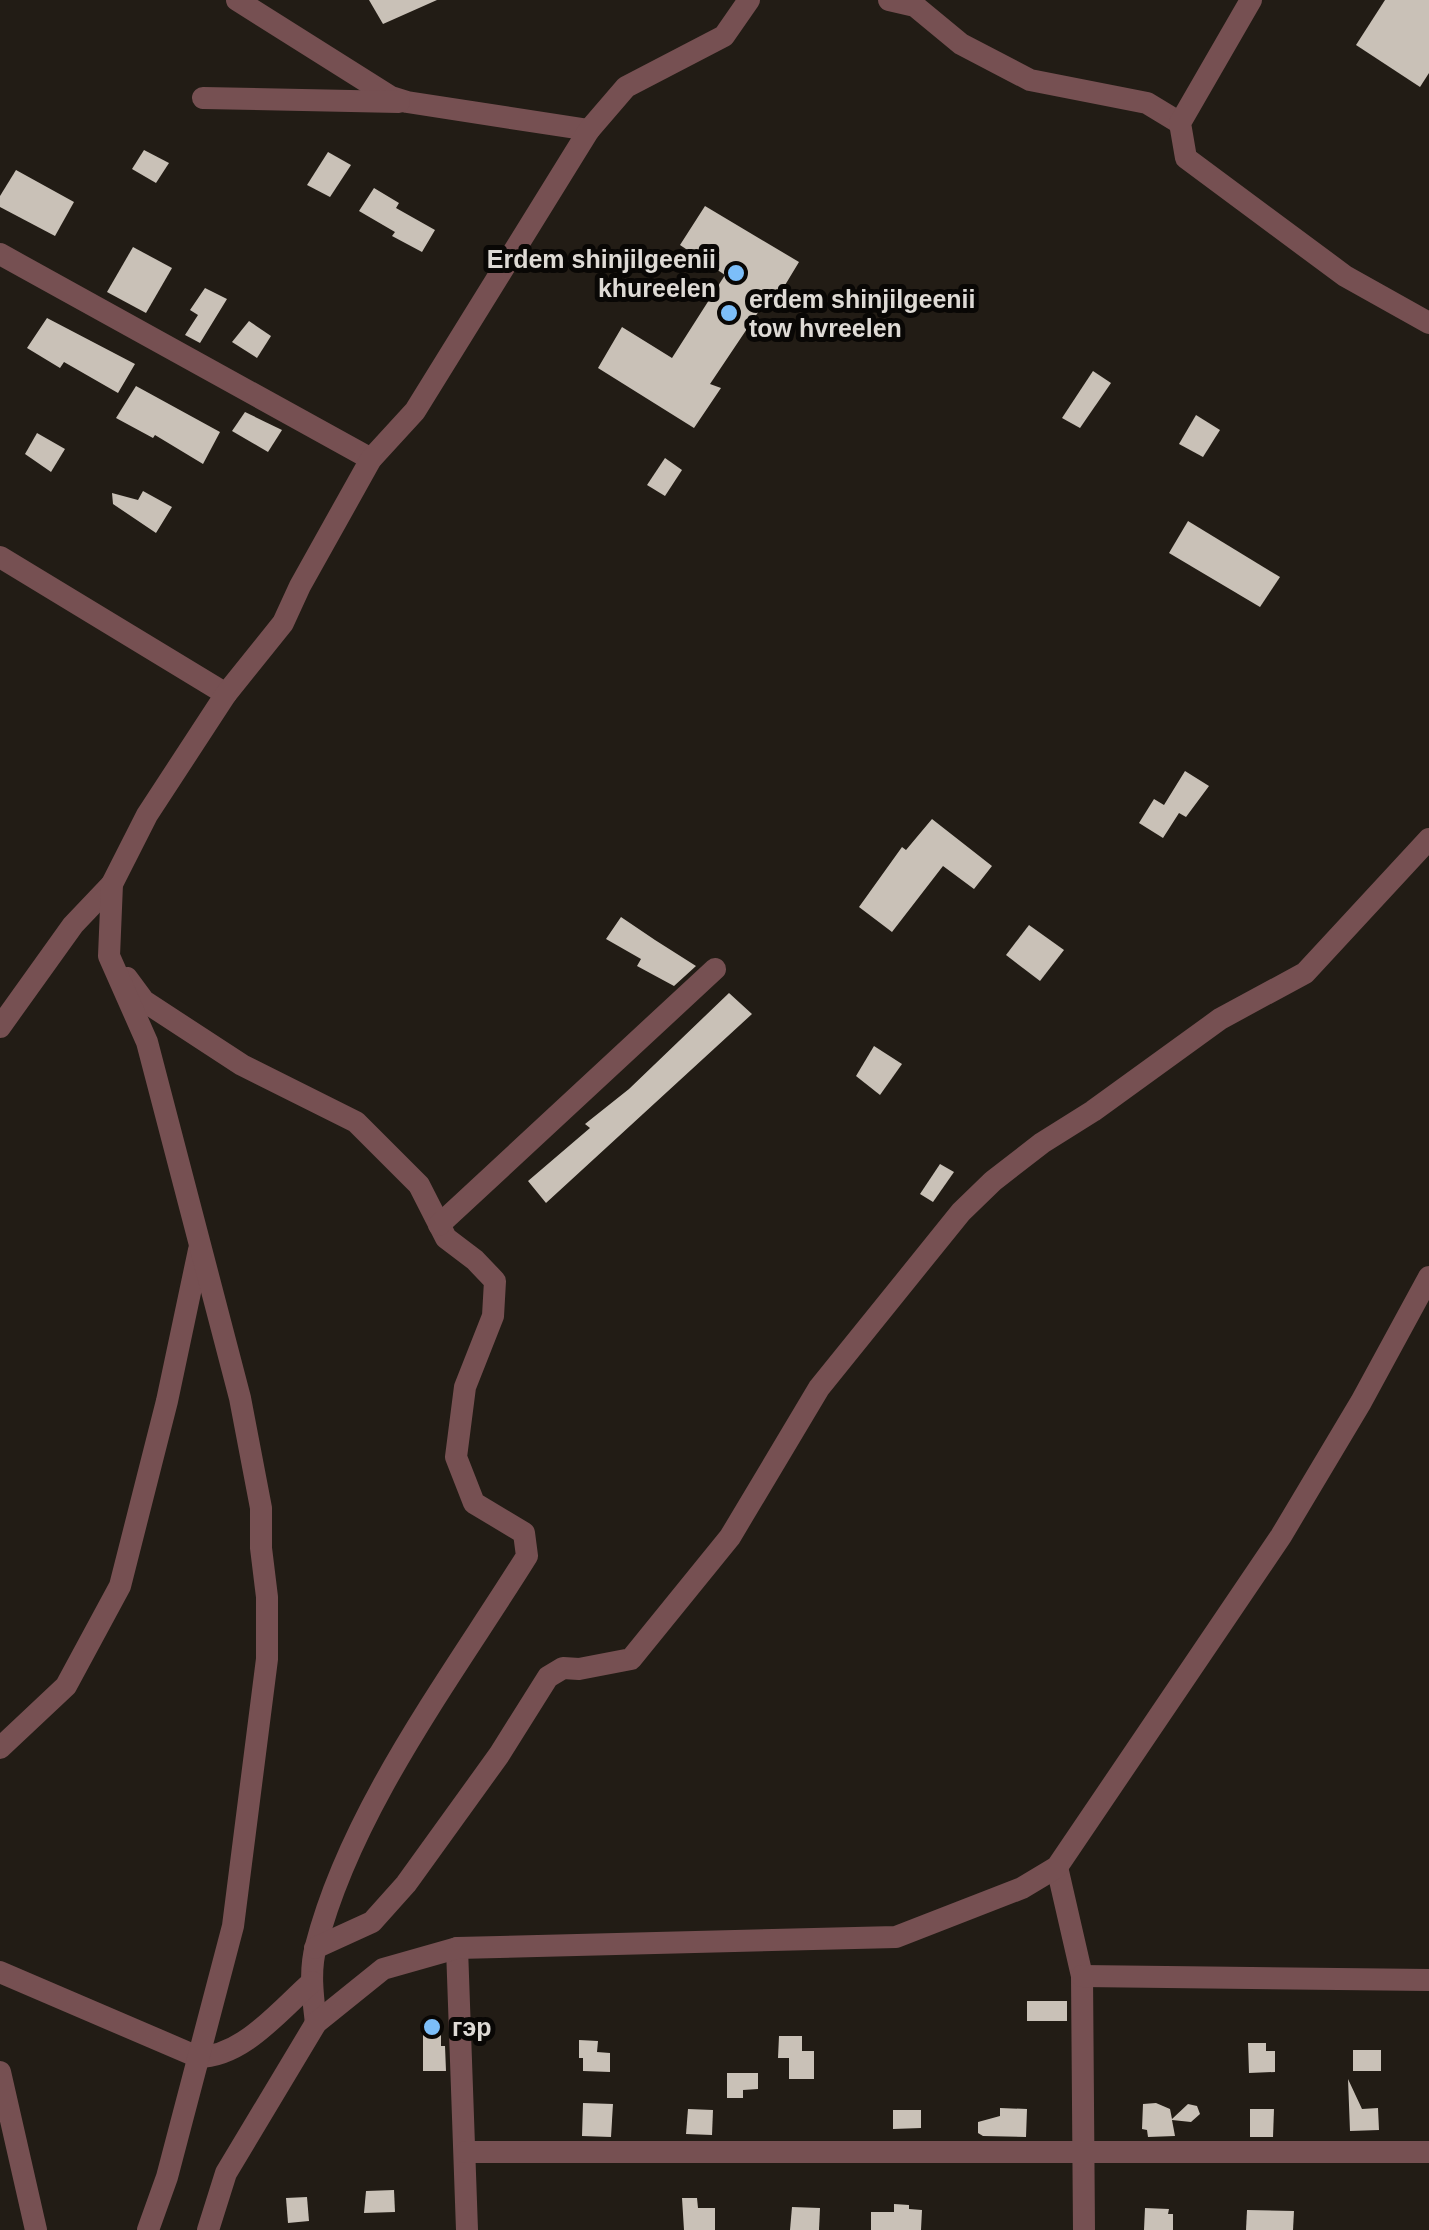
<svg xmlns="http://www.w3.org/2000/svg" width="1429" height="2230" viewBox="0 0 1429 2230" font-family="Arial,sans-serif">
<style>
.building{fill:#c9c1b7}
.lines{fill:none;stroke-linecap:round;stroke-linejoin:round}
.minor{stroke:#765052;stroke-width:22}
.poi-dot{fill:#7cbef9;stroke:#090705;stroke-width:4}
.labels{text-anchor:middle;stroke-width:10;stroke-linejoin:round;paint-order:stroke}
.poi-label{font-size:25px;font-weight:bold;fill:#dedad5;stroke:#090705;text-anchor:start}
</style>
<rect width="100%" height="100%" fill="#221c15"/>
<!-- building -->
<g class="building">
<polygon points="369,0 437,0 383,24"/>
<polygon points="1385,0 1429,0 1429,73 1420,87 1356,45"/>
<polygon points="144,150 169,163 156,183 132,169"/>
<polygon points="328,152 351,165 330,197 307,185"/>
<polygon points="16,170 74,202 55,236 0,207 0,196"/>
<polygon points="374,188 399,203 396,208 435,230 422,252 392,236 395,232 359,211"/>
<polygon points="705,206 799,262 776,300 769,296 710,384 721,388 694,428 598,368 622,327 672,358 725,275 680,245"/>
<polygon points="133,247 172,268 146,313 107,292"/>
<polygon points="205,288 227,299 200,343 185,335 198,315 190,310"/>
<polygon points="47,318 135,364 118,393 64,362 60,368 27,348"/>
<polygon points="249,321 271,336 257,358 232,342"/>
<polygon points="1093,371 1111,383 1080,428 1062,418"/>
<polygon points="136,386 220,432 203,464 155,435 153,438 116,418"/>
<polygon points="245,412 282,430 268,452 232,431"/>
<polygon points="1196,415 1220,430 1203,457 1179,444"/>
<polygon points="37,433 65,449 51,472 25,454"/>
<polygon points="665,458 682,470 665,496 647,485"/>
<polygon points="143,491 172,507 156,533 113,504 112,493 138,500"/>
<polygon points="1188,521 1280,577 1260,607 1169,553"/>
<polygon points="1185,771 1209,786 1186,817 1179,813 1163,838 1139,823 1154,799 1164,805"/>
<polygon points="932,819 992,866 974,889 943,866 892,932 859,907 902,847 906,850"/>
<polygon points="621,917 655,940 696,966 674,986 637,966 641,959 606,939"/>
<polygon points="1029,925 1064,950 1040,981 1006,955"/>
<polygon points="729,993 752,1014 546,1203 528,1181 590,1128 585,1124 629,1089"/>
<polygon points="874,1046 902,1064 880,1095 856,1076"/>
<polygon points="940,1164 954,1172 933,1202 920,1194"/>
<rect x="1027" y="2001" width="40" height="20"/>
<polygon points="435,2020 441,2027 441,2046 445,2046 446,2071 423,2071 423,2025 427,2021"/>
<polygon points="779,2036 802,2036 802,2051 814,2051 814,2079 789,2079 789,2058 778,2058"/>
<polygon points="579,2040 598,2041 597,2052 610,2053 610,2072 583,2071 583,2058 579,2058"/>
<polygon points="1248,2043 1266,2043 1266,2051 1275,2051 1275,2072 1249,2073"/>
<rect x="1353" y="2050" width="28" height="21"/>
<polygon points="727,2073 758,2073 758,2089 743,2090 743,2098 727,2098"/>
<polygon points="1348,2079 1362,2109 1378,2108 1379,2130 1350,2131"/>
<polygon points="583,2103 613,2104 611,2137 582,2136"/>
<polygon points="1156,2103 1170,2109 1172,2119 1188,2104 1197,2106 1200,2114 1191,2122 1172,2120 1175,2136 1148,2137 1147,2130 1142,2129 1143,2104"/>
<polygon points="1000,2108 1027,2109 1026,2137 983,2136 978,2133 978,2122 1000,2116"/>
<polygon points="688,2109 713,2110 712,2135 686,2134"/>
<polygon points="1250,2109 1274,2109 1273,2137 1250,2137"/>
<polygon points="893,2110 921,2110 921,2128 893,2129"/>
<polygon points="394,2190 395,2212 364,2213 366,2191"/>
<polygon points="307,2197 309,2221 288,2223 286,2198"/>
<polygon points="682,2198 697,2198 698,2208 715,2208 715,2230 684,2230"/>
<polygon points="894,2204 909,2205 909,2209 922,2210 921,2230 871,2230 871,2212 894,2212"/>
<polygon points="792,2207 820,2208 819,2230 790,2230"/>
<polygon points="1145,2208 1169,2209 1168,2214 1173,2214 1173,2230 1144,2230"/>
<polygon points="1247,2210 1294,2211 1293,2230 1246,2230"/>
</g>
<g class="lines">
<!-- minor -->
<g class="minor">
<polyline points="237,0 391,97 407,102 589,130"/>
<polyline points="889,0 915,6 961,44 1030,80 1147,103 1180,123"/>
<polyline points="1251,0 1180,123 1186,158 1345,276 1429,323"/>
<polyline points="203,98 399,102"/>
<polyline points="0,254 371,459"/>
<polyline points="0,557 226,694"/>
<path d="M127,978l17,23 98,64 114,57 63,63 27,53 29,22 20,21 -2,35 -28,71 -9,70 18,46 50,30 3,23c-75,120 -176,253 -211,390 -7,25 -3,52 0,77"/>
<polyline points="0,1027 73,925 112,884"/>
<polyline points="439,1225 715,969"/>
<polyline points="0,1748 66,1686 120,1586 167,1401 199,1250"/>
<polyline points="1057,1867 1082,1976 1084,2230"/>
<polyline points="315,1948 372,1922 406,1884 499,1755 548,1677 563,1668 579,1669 631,1659 730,1537 819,1388 961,1212 993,1181 1042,1143 1093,1111 1220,1019 1305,973 1429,839"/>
<polyline points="457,1948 467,2230"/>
<path d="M0,1972l198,85c45,0 82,-47 114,-75"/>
<polyline points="1082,1976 1429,1980"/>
<polyline points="0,2072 36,2230"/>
<polyline points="466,2152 1429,2152"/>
<polyline points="148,2230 167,2177 233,1926 267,1659 267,1597 261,1548 261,1508 240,1398 147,1042 109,956 112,884 147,815 226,694 283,623 300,586 371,459 415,411 589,130 626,87 724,36 749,0"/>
<polyline points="208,2230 226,2173 316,2023 383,1969 457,1948 896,1937 1022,1888 1057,1867 1281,1536 1361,1402 1429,1277"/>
</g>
</g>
<!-- markers -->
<g class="poi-dot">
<circle cx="736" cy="273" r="10"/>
<circle cx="729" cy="313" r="10"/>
<circle cx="432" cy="2027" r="10"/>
</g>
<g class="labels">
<!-- poi labels -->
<g class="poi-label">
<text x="716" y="268" text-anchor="end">Erdem shinjilgeenii<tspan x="716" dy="29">khureelen</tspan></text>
<text x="749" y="308">erdem shinjilgeenii<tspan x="749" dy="29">tow hvreelen</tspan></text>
<text x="452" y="2036">гэр</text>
</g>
</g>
</svg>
